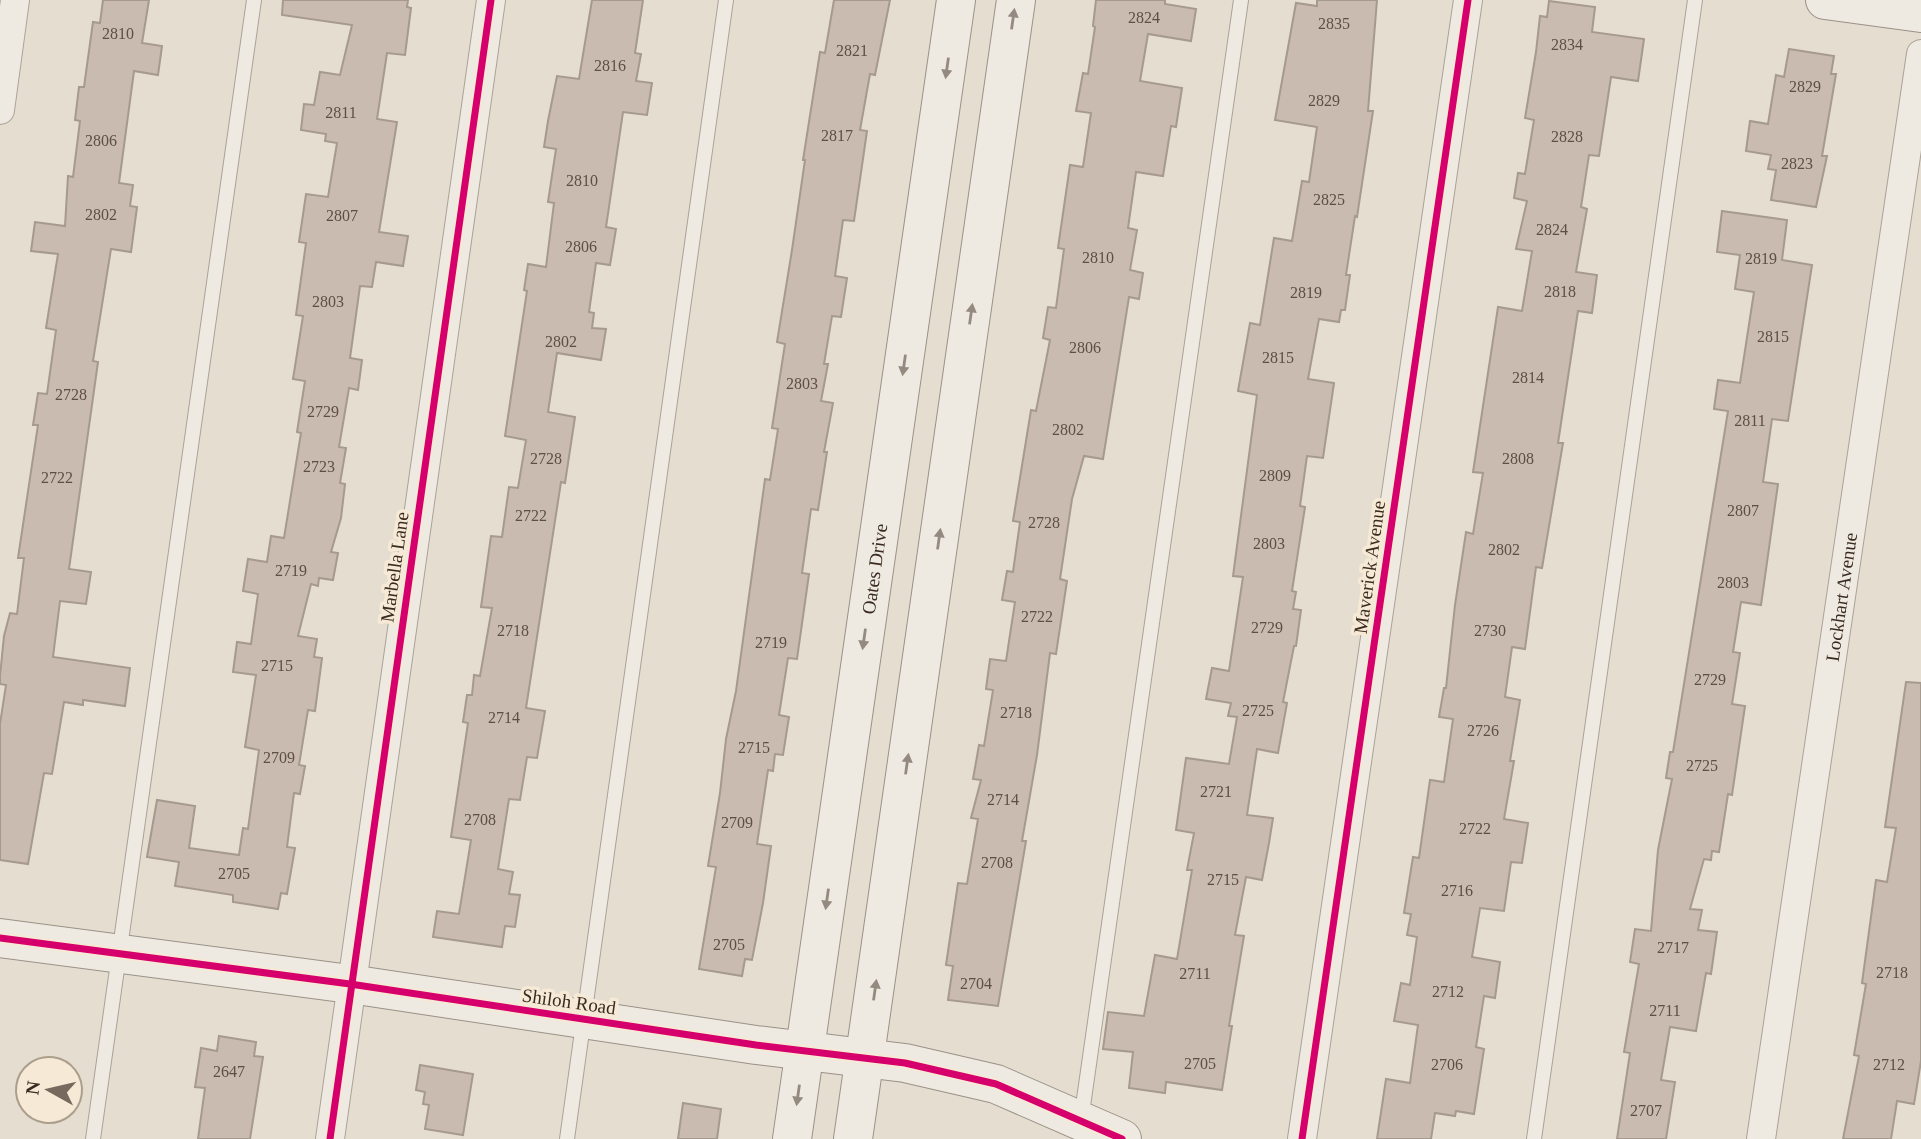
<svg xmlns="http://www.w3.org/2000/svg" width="1921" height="1139" viewBox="0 0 1921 1139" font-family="Georgia,serif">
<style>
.building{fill:#c9bbb0;stroke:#a6998e;stroke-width:2}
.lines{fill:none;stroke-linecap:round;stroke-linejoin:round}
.lane-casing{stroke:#aba298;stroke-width:16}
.street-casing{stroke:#aba298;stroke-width:30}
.secondary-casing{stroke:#9a9288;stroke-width:40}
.lane{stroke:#eee9e1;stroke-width:14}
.street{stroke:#eee9e1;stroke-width:28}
.secondary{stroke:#eee9e1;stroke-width:38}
.cycleway-casing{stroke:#f6ead6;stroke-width:11}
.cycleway{stroke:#d6006c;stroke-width:7}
.oneway{fill:#948a80}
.labels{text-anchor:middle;stroke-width:7;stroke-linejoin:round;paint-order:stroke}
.number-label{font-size:16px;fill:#5e4f44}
.street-label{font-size:19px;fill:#3a2b20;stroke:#f6ead6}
</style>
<rect width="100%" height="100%" fill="#e5ddcf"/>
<!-- building -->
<g class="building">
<polygon points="103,0 149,0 142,43 162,46 158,75 134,71 119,183 133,185 130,206 137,207 131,252 111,249 93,361 98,362 69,569 91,572 86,604 60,601 53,657 130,668 125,706 83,700 83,705 64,702 52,774 44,773 28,864 0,860 0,724 6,685 0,684 0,676 4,636 10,613 17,614 24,558 18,558 38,425 33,425 38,393 47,394 56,330 46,328 58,254 31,251 35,222 65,226 68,176 73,177 80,121 75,120 79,87 84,87 93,22 100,23"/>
<polygon points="283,0 408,0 407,7 411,8 405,55 387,53 377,119 397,122 379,232 408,236 403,266 376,262 372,287 360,286 350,358 362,360 358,390 349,388 339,447 346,448 340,483 345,484 341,518 331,552 338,553 333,580 319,578 318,586 311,584 298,636 317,639 314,657 322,658 315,711 308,710 299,765 305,766 300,794 294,793 287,847 295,848 287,894 281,893 278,909 233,902 233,895 175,886 179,862 147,857 157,800 195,806 189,848 239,855 243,828 248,829 259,750 245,747 256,675 233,672 237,642 251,644 258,594 243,591 248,559 267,562 271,536 284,538 301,433 297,432 305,381 293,379 303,316 296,315 306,243 299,242 306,194 328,197 337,143 325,141 326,134 301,130 304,104 314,105 320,72 340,75 352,25 282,15"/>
<polygon points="592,0 643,0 635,53 641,54 636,81 652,83 647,115 623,112 606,227 616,229 610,265 596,263 589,312 594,313 592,328 606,329 601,360 557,353 548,412 575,417 565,483 561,482 526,708 545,711 537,758 527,757 520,800 509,799 498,869 513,872 509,894 520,895 515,927 505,926 502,947 433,937 437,911 459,914 471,840 451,837 468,723 463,722 467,695 472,695 474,675 480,676 492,608 481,607 491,536 502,537 509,487 518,488 526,440 505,436 527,291 524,290 528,264 546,267 554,203 548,202 556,149 544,147 548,121 557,76 579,79"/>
<polygon points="834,0 890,0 875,75 870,74 860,130 867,131 854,221 843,220 835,276 847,278 841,317 832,316 824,364 828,364 821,401 833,403 824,452 827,452 818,510 811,509 802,573 809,574 797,659 788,658 779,715 789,717 783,755 775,754 773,771 768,770 757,844 771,846 763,903 752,960 745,959 742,976 699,969 716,867 708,866 720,793 726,739 736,691 765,479 770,480 778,429 772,428 785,344 777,342 792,250 805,160 803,160 820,52 825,53"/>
<polygon points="1096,0 1165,0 1165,4 1196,9 1191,41 1148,34 1140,81 1182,88 1176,127 1171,126 1163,176 1136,172 1128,228 1137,230 1130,270 1143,273 1139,299 1129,297 1103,459 1084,456 1072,499 1060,579 1067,581 1056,654 1050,653 1037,755 1022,841 1026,841 998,1006 948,1000 953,966 946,965 958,883 967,884 978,819 971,818 981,780 973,779 979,745 984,746 993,690 986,689 990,659 1006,661 1015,602 1002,600 1007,571 1013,572 1020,522 1013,521 1031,410 1036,411 1050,340 1043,338 1048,307 1056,308 1064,249 1058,248 1070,165 1083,167 1091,113 1076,111 1083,73 1088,74 1095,27 1093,26"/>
<polygon points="1317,0 1377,0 1368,111 1373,111 1357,217 1355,216 1346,275 1350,275 1345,310 1341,310 1339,322 1319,319 1308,379 1334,383 1323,458 1307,456 1300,506 1305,507 1292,591 1296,592 1293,609 1301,610 1296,646 1294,646 1283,702 1287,703 1278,753 1257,749 1247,815 1273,818 1269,843 1262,880 1246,877 1235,935 1244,936 1229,1026 1232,1026 1222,1090 1166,1082 1165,1093 1129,1088 1133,1052 1103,1049 1108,1012 1144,1016 1155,955 1177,959 1192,870 1187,870 1194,833 1176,830 1186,758 1229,764 1237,717 1228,716 1231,703 1206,699 1212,668 1229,671 1243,577 1233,576 1257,395 1238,391 1250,323 1260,325 1274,238 1292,241 1302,181 1309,182 1317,127 1275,120 1296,3 1317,6"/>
<polygon points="1549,1 1595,7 1592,32 1644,39 1638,81 1611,77 1599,156 1589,155 1581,207 1587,209 1576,272 1597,275 1592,313 1578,311 1558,443 1563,443 1542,568 1536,567 1525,649 1512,647 1505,697 1520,700 1510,761 1514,761 1504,819 1528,823 1522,863 1511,862 1504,911 1480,908 1472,957 1500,962 1495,998 1484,996 1476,1047 1484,1049 1474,1114 1456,1111 1455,1116 1435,1113 1431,1139 1377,1139 1386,1079 1410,1083 1418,1025 1394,1021 1401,983 1410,985 1417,937 1407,935 1411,914 1404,913 1413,857 1419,858 1430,780 1444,782 1453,719 1439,717 1444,688 1446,688 1455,605 1466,532 1473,534 1483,473 1473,472 1498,307 1522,311 1532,251 1516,249 1527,201 1514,198 1518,173 1525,174 1534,120 1525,118 1536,52 1540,16 1547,17"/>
<polygon points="1789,49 1834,56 1831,74 1836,74 1822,156 1827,156 1816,207 1771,200 1776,170 1768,169 1771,155 1746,151 1750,121 1768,124 1776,75 1784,77"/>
<polygon points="1722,211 1787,220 1782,260 1812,265 1788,421 1772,419 1763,482 1778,484 1761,605 1741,602 1733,652 1740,653 1732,704 1745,706 1732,795 1728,794 1719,852 1712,851 1711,860 1704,859 1690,909 1702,910 1698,930 1717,932 1711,974 1706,973 1696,1031 1670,1027 1661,1080 1675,1082 1666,1139 1617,1139 1630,1053 1624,1052 1639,964 1630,962 1635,929 1651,931 1658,850 1672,779 1666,778 1670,752 1673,752 1728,411 1714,409 1718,380 1740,383 1754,292 1735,289 1740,255 1717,252"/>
<polygon points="1906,682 1921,683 1921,1061 1914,1104 1897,1101 1891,1139 1843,1139 1859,1056 1854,1055 1866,984 1862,983 1876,880 1887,882 1896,828 1885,827"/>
<polygon points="219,1036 256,1042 254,1056 263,1057 250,1139 198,1139 205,1088 195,1087 201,1048 217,1051"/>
<polygon points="420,1065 473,1074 463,1135 425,1129 429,1105 423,1104 425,1092 416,1090"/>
<polygon points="683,1103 721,1109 717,1139 678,1139"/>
</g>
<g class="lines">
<defs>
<g id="lane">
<polyline points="1081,1120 1241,0"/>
<polyline points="93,1139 254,0"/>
<polyline points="567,1139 726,0"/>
<polyline points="1534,1139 1695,0"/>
</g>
<g id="street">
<polyline points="0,110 15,0"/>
<polyline points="330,1139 491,0"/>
<polyline points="1302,1139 1468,0"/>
<path id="s1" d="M1761,1139l160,-1085"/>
</g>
<g id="secondary">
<polyline points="1825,0 1921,13"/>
<polyline points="0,938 350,984 756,1045 905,1063 996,1084 1122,1139"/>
<path id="s2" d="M792,1139l164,-1139"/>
<polyline points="853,1139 1016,0"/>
</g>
</defs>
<!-- lane casing -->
<use href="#lane" class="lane-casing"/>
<!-- street casing -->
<use href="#street" class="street-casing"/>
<!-- secondary casing -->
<use href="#secondary" class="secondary-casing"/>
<!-- lane -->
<use href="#lane" class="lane"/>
<!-- street -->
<use href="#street" class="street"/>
<!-- secondary -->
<use href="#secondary" class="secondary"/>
<defs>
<g id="cycleway">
<polyline points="0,938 350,984 756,1045 905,1063 996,1084 1122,1139"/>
<polyline points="330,1139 491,0"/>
<polyline points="1302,1139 1468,0"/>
</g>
</defs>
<!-- cycleway casing -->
<use href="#cycleway" class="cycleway-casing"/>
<!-- cycleway -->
<use href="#cycleway" class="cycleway"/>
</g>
<!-- one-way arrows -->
<defs><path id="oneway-solid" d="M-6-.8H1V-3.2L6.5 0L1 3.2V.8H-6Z" transform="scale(1.75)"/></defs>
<g class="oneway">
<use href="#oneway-solid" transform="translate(1013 19) rotate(-82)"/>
<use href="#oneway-solid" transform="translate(947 68) rotate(98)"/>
<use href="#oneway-solid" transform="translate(971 314) rotate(-82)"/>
<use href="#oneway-solid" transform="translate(904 365) rotate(98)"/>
<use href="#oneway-solid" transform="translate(939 539) rotate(-82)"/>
<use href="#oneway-solid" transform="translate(864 639) rotate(98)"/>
<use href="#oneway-solid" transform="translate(907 764) rotate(-82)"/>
<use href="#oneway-solid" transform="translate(827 899) rotate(98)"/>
<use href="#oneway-solid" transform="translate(875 990) rotate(-82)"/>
<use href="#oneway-solid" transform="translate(798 1095) rotate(98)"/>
</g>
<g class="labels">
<!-- number labels -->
<g class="number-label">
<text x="1144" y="23">2824</text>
<text x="1334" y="29">2835</text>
<text x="118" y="39">2810</text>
<text x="1567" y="50">2834</text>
<text x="852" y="56">2821</text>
<text x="610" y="71">2816</text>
<text x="1805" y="92">2829</text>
<text x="1324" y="106">2829</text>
<text x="341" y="118">2811</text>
<text x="837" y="141">2817</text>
<text x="1567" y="142">2828</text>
<text x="101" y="146">2806</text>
<text x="1797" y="169">2823</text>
<text x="582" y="186">2810</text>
<text x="1329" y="205">2825</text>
<text x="101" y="220">2802</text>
<text x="342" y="221">2807</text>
<text x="1552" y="235">2824</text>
<text x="581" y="252">2806</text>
<text x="1098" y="263">2810</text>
<text x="1761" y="264">2819</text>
<text x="1560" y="297">2818</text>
<text x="1306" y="298">2819</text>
<text x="328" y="307">2803</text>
<text x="1773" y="342">2815</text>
<text x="561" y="347">2802</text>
<text x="1085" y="353">2806</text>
<text x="1278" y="363">2815</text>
<text x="1528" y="383">2814</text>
<text x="802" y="389">2803</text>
<text x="71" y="400">2728</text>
<text x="323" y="417">2729</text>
<text x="1750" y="426">2811</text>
<text x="1068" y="435">2802</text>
<text x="546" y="464">2728</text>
<text x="1518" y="464">2808</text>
<text x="319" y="472">2723</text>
<text x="1275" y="481">2809</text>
<text x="57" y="483">2722</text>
<text x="1743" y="516">2807</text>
<text x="531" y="521">2722</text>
<text x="1044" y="528">2728</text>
<text x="1269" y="549">2803</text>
<text x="1504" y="555">2802</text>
<text x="291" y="576">2719</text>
<text x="1733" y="588">2803</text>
<text x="1037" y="622">2722</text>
<text x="1267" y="633">2729</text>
<text x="513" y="636">2718</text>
<text x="1490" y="636">2730</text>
<text x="771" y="648">2719</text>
<text x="277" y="671">2715</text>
<text x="1710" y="685">2729</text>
<text x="1258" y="716">2725</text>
<text x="1016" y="718">2718</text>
<text x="504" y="723">2714</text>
<text x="1483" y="736">2726</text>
<text x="754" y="753">2715</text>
<text x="279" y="763">2709</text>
<text x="1702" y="771">2725</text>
<text x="1216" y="797">2721</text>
<text x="1003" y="805">2714</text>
<text x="480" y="825">2708</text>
<text x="737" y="828">2709</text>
<text x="1475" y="834">2722</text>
<text x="997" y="868">2708</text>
<text x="234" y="879">2705</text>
<text x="1223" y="885">2715</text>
<text x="1457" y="896">2716</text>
<text x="729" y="950">2705</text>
<text x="1673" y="953">2717</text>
<text x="1892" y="978">2718</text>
<text x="1195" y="979">2711</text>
<text x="976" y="989">2704</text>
<text x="1448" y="997">2712</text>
<text x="1665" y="1016">2711</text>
<text x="1200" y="1069">2705</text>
<text x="1447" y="1070">2706</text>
<text x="1889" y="1070">2712</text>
<text x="229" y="1077">2647</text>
<text x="1646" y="1116">2707</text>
</g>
<!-- street labels -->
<g class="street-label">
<text transform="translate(394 567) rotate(-82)" y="7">Marbella Lane</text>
<text transform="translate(1369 567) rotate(-82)" y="7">Maverick Avenue</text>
<text dy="7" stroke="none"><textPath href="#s2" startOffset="576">Oates Drive</textPath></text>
<text dy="7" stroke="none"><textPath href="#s1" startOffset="548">Lockhart Avenue</textPath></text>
<text transform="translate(569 1001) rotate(8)" y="7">Shiloh Road</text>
</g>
</g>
<!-- north arrow -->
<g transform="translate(49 1090) rotate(278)"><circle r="33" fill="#f6ead6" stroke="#ab9e8d" stroke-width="2"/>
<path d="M0-5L12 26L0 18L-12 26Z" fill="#76695d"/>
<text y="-10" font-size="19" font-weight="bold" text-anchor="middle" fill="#3a2b20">N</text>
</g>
</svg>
